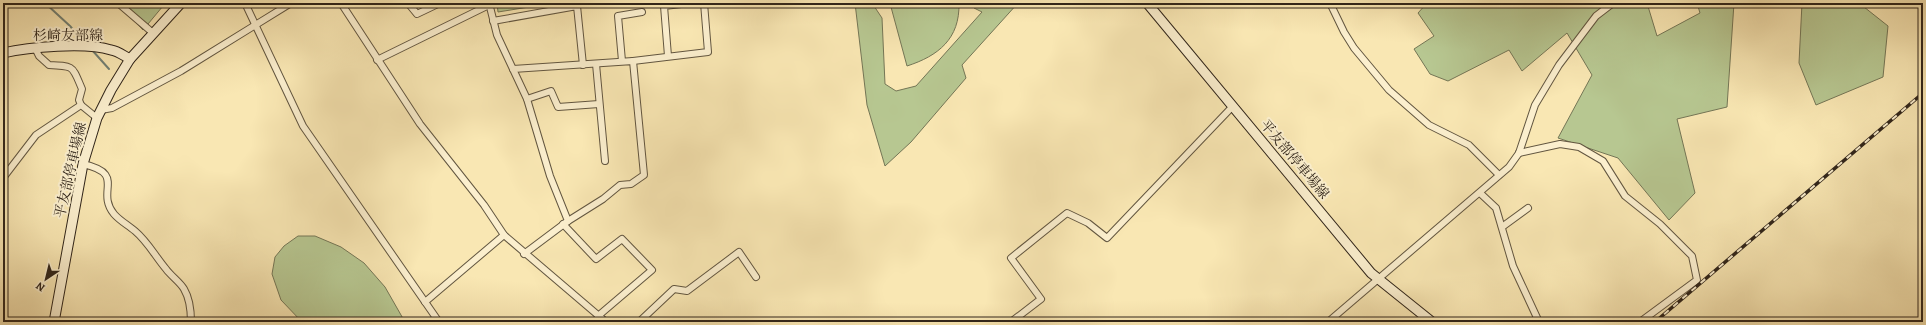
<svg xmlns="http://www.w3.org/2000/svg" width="1926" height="325" viewBox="0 0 1926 325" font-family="Alegreya,'Noto Serif JP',serif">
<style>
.green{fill:#b7c791;stroke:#747656}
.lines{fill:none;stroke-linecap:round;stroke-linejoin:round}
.stream{stroke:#728175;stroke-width:2}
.street-casing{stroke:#625640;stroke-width:8}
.secondary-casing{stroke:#30251a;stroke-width:11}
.street{stroke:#fbefce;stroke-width:6}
.secondary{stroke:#fbefce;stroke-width:9}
.rail-casing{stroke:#30251a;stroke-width:3.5}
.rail{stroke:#fbefce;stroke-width:2;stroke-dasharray:6;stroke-linecap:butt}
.labels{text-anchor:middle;stroke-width:4;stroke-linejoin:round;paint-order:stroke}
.street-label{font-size:14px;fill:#30251a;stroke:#fbefce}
</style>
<rect width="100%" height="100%" fill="#f9e7b3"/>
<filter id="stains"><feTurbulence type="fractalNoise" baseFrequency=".005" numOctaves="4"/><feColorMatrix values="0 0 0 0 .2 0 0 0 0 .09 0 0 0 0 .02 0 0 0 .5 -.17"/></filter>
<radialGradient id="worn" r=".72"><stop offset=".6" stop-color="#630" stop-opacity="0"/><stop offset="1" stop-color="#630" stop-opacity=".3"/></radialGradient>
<!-- green -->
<g class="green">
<polygon points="118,3 161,3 163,6 143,30"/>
<polygon points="497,3 554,3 498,12"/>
<polygon points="855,3 872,3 882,18 885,84 896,91 916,86 982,12 974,8 971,3 1018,3 962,65 966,78 911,142 885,166 867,105"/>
<path d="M893,3h66c1,36 -21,53 -52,63l-16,-59z"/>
<polygon points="1427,3 1647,3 1657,36 1700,13 1697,3 1734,3 1727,107 1677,119 1695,193 1669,220 1618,158 1558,138 1592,75 1567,33 1522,71 1509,50 1448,81 1430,74 1414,49 1434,36 1418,13"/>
<polygon points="1802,3 1859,3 1888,26 1883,77 1816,105 1799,63"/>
<polygon points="298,236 315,236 341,247 364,263 385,287 405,322 302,322 281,300 272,274 275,257 284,246"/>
</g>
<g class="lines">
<!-- stream -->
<g class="stream">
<polyline points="45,3 70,26 85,43"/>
<polyline points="92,50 109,69"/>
</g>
<defs>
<g id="street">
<polyline points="118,3 153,33"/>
<polyline points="245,3 303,126 439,322"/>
<polyline points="341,3 420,124 484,205 504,235 606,322"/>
<polyline points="408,3 417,14 440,3"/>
<polyline points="489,3 497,35 527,99 550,176 568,221 524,254"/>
<polyline points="1330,3 1344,32 1354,48 1389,90 1429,125 1469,145 1499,175"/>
<polyline points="493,21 577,6 583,65"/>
<path d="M35,48l4,8 10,9c26,1 23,1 33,24l-3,11 2,5"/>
<polyline points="668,56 664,6 690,3"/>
<polyline points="377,60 489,5"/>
<polyline points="622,61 618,16 642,12"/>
<polyline points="633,61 708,52 704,3"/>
<polyline points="596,64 605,161"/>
<polyline points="513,69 633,61 644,175 631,184 620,185 603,199 568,221"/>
<polyline points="527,99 551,91 558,107 599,104"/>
<polyline points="101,110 112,108 181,71 291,3"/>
<polyline points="1519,153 1560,144 1579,147 1603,161 1625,196 1660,224 1692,256 1697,280 1640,322"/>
<path d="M83,164c44,10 12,27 31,50 6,7 14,11 21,17 13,11 20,25 31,38 5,7 14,13 18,20 6,10 7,22 7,33"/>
<polyline points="3,178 36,135 81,105 97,118"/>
<polyline points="1480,193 1496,208 1513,266 1539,322"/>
<polyline points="563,224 596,259 622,239 652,270 598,316"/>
<polyline points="1502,227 1528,208"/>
<polyline points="425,302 504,235"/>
<polyline points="639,322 674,289 687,291 739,252 756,277"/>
<polyline points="1011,322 1041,299 1011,258 1067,213 1088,223 1107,238 1233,106"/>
<polyline points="1328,322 1509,167 1519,153 1535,105 1559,65 1596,16 1613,3"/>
</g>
<g id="secondary">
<polyline points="1147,3 1371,273 1432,322"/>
<path d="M3,53c26,-6 83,-11 108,-3 7,1 13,6 19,9"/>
<polyline points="54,322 83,164 97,118 111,90 130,59 181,3"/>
</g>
</defs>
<!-- street casing -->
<use href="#street" class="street-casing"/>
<!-- secondary casing -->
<use href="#secondary" class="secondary-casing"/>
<!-- street -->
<use href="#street" class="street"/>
<!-- secondary -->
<use href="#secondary" class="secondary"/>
<defs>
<polyline id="rail" points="1655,322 1923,93"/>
</defs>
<!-- rail casing -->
<use href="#rail" class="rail-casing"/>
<!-- rail -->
<use href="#rail" class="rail"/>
</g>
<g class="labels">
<!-- street labels -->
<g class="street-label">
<text x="68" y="40">杉崎友部線</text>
<text transform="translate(1295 159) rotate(50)" y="5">平友部停車場線</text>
<text transform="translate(70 170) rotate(-77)" y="5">平友部停車場線</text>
</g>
</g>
<!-- margin -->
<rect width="1926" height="325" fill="none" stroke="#f9e7b3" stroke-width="16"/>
<rect x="4" y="4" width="1918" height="317" fill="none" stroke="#30251a" stroke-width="2"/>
<rect x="8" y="8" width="1910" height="309" fill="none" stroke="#30251a"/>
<!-- north arrow -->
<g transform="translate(46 279) rotate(215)" stroke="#fbefce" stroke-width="3" paint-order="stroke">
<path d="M0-3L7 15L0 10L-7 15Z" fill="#30251a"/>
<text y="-6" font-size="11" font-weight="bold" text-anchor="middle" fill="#30251a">N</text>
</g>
<rect width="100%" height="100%" filter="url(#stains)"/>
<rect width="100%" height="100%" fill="url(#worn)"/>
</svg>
